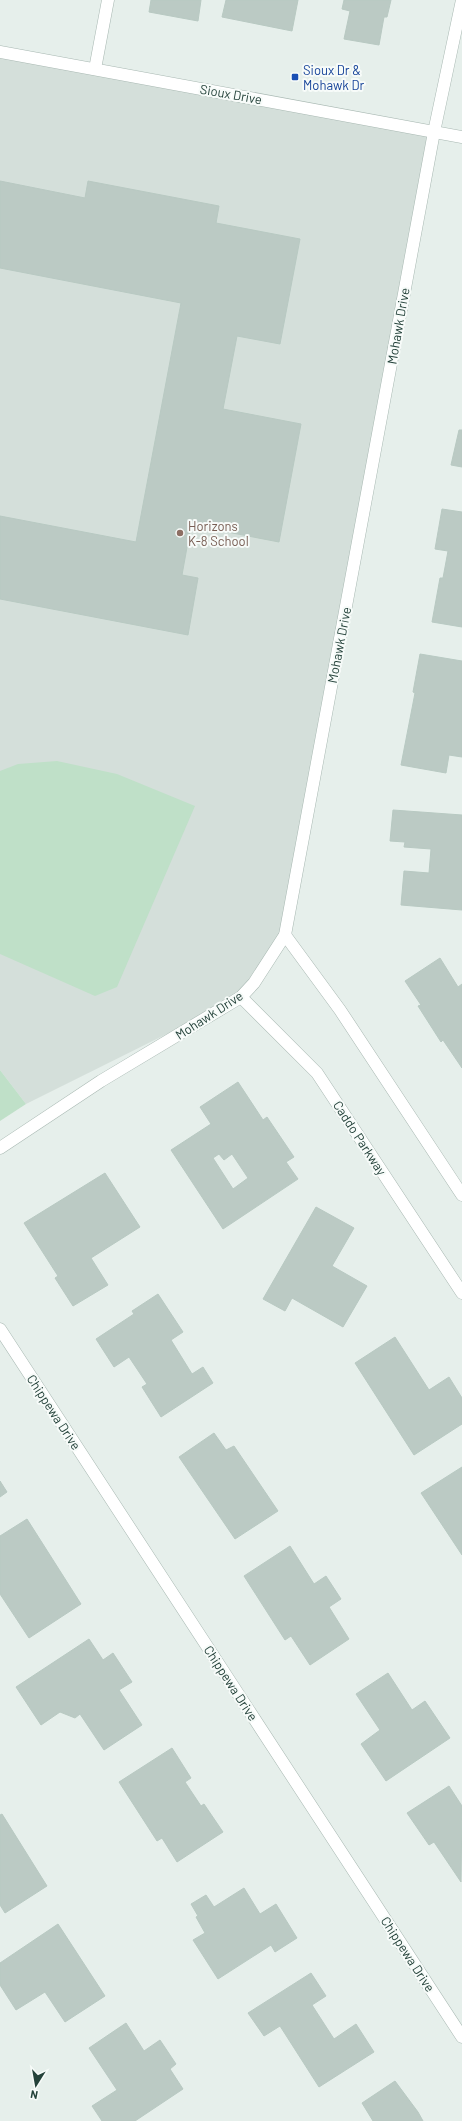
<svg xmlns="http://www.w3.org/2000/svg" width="462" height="2121" viewBox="0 0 462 2121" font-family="Barlow,sans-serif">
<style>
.built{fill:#d4dfda}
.green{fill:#bfe0c8}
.building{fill:#bbcac4;stroke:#b8c9c2;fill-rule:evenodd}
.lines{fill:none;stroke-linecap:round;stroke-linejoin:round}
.service-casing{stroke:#a8b8b2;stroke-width:13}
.minor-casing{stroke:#a8b8b2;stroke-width:13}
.service{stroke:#fff;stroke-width:12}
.minor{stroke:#fff;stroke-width:12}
.transit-dot{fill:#1a4fb4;stroke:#f7fbf9;stroke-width:1.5}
.education-dot{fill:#8d6e63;stroke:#f7fbf9;stroke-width:1.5}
.labels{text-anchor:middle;stroke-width:4;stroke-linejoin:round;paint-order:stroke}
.transit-label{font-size:13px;fill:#164399;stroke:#f7fbf9;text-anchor:start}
.street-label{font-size:13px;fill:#24423a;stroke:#f7fbf9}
.education-label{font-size:13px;fill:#785e54;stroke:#f7fbf9;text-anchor:start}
</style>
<rect width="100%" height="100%" fill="#e6efeb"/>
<!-- built -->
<polygon class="built" points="0,52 434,132 285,935 241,997 26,1104 0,1070"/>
<!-- green -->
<g class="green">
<polygon points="57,761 117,774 195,806 117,987 95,996 0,954 0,771 18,764"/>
<polygon points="0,1070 26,1104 0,1121"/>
</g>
<!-- building -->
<g class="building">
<polygon points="151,0 201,0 198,21 149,12"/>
<polygon points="226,0 298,0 292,31 222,17"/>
<polygon points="344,0 391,0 387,17 384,17 379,45 344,39 350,11 342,9"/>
<polygon points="0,181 85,198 88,181 219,206 216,223 300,239 280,344 237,336 223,409 301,424 279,542 191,525 182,575 198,578 188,635 0,599 0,516 136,542 181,303 0,268"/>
<polygon points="459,430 462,430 462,467 451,465"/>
<polygon points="442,509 462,512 462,627 432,622 440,578 443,578 448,551 435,549"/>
<polygon points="420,654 462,661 462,757 449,755 446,773 401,765 415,693 413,692"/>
<polygon points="393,810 462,815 462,910 401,905 404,871 429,873 431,849 404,847 405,842 390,841"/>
<polygon points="440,958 458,987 462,984 462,1068 443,1040 441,1042 418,1006 421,1005 405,981"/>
<path d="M238,1082l25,38 4,-3 27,40 -8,5 12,17 -75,50 -52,-79 40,-26 -11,-17zM219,1154l5,6 8,-6 16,24 -15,11 -20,-31z"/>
<polygon points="105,1173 140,1227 91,1258 108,1285 73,1306 55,1278 58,1276 24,1223"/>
<polygon points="316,1207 354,1228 332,1266 367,1286 343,1327 292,1298 285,1311 263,1299"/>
<polygon points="158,1294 183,1332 171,1340 192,1374 203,1367 213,1383 161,1417 142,1387 147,1384 129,1357 114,1367 96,1339 134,1314 132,1311"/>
<polygon points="395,1337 429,1390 449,1377 462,1398 462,1424 414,1455 355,1363"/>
<polygon points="214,1433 226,1450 234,1446 278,1511 235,1539 179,1457"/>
<polygon points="462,1467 462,1555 421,1493"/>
<polygon points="0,1481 7,1492 0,1497"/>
<polygon points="27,1519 81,1604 29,1638 0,1594 0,1536"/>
<polygon points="290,1546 314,1584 326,1576 341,1599 329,1607 349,1639 310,1665 291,1636 285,1640 244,1576"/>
<polygon points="89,1639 103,1660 113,1653 132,1682 119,1690 142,1725 104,1750 80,1714 75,1718 60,1712 41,1725 16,1687"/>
<polygon points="388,1673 412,1710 425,1701 450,1738 386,1781 361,1744 380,1730 356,1694"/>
<polygon points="172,1748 191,1778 185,1782 201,1806 204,1804 223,1832 177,1862 162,1838 157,1841 119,1782"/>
<polygon points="449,1786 462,1806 461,1882 434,1842 429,1845 407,1813"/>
<polygon points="2,1814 47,1886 5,1913 0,1905 0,1815"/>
<polygon points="244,1888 260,1914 276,1904 297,1938 275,1952 271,1945 218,1979 193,1940 205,1933 196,1917 198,1916 191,1904 206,1895 214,1907"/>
<polygon points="58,1924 105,1996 65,2022 45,1992 16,2010 0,1985 0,1963"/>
<polygon points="311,1973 326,1996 312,2005 334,2039 356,2024 374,2052 319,2087 280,2026 264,2036 248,2013"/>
<polygon points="126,2023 144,2051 160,2040 176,2064 170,2069 183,2089 135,2121 102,2121 92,2106 117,2090 89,2048"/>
<polygon points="395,2081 418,2112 423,2121 373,2121 362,2103"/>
</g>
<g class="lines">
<defs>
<polyline id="service" points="95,69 108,0"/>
<g id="minor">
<polyline points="0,52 462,137"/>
<polyline points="285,935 340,1010 462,1195"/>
<polyline points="241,997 317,1073 462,1293"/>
<polyline points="0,1148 101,1081 241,997 254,983 285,935 434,132 462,0"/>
<polyline points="0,1329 462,2037"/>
</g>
</defs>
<!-- service casing -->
<use href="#service" class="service-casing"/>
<!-- minor casing -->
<use href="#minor" class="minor-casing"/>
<!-- service -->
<use href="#service" class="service"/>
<!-- minor -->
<use href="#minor" class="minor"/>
</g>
<!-- markers -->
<rect class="transit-dot" x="291" y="73" width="8" height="8" rx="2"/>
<circle class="education-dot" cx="180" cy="533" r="4"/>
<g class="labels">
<!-- transit labels -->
<g class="transit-label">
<text x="303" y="75">Sioux Dr &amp;<tspan x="303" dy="15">Mohawk Dr</tspan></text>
</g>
<!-- street labels -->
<g class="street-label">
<text transform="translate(231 94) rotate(10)" y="5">Sioux Drive</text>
<text transform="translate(398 326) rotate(-80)" y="5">Mohawk Drive</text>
<text transform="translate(339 645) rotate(-79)" y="5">Mohawk Drive</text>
<text transform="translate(209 1015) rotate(-33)" y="5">Mohawk Drive</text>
<text transform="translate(360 1138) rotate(57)" y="5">Caddo Parkway</text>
<text transform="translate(54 1412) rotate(57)" y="5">Chippewa Drive</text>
<text transform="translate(231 1683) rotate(57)" y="5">Chippewa Drive</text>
<text transform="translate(408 1954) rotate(57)" y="5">Chippewa Drive</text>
</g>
<!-- education labels -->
<g class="education-label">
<text x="188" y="531">Horizons<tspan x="188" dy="15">K-8 School</tspan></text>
</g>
</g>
<!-- north arrow -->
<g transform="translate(36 2085) rotate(191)" stroke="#f7fbf9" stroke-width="3" paint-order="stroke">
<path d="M0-3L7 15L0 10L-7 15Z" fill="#24423a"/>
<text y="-6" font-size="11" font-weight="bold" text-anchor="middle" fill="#24423a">N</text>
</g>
</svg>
